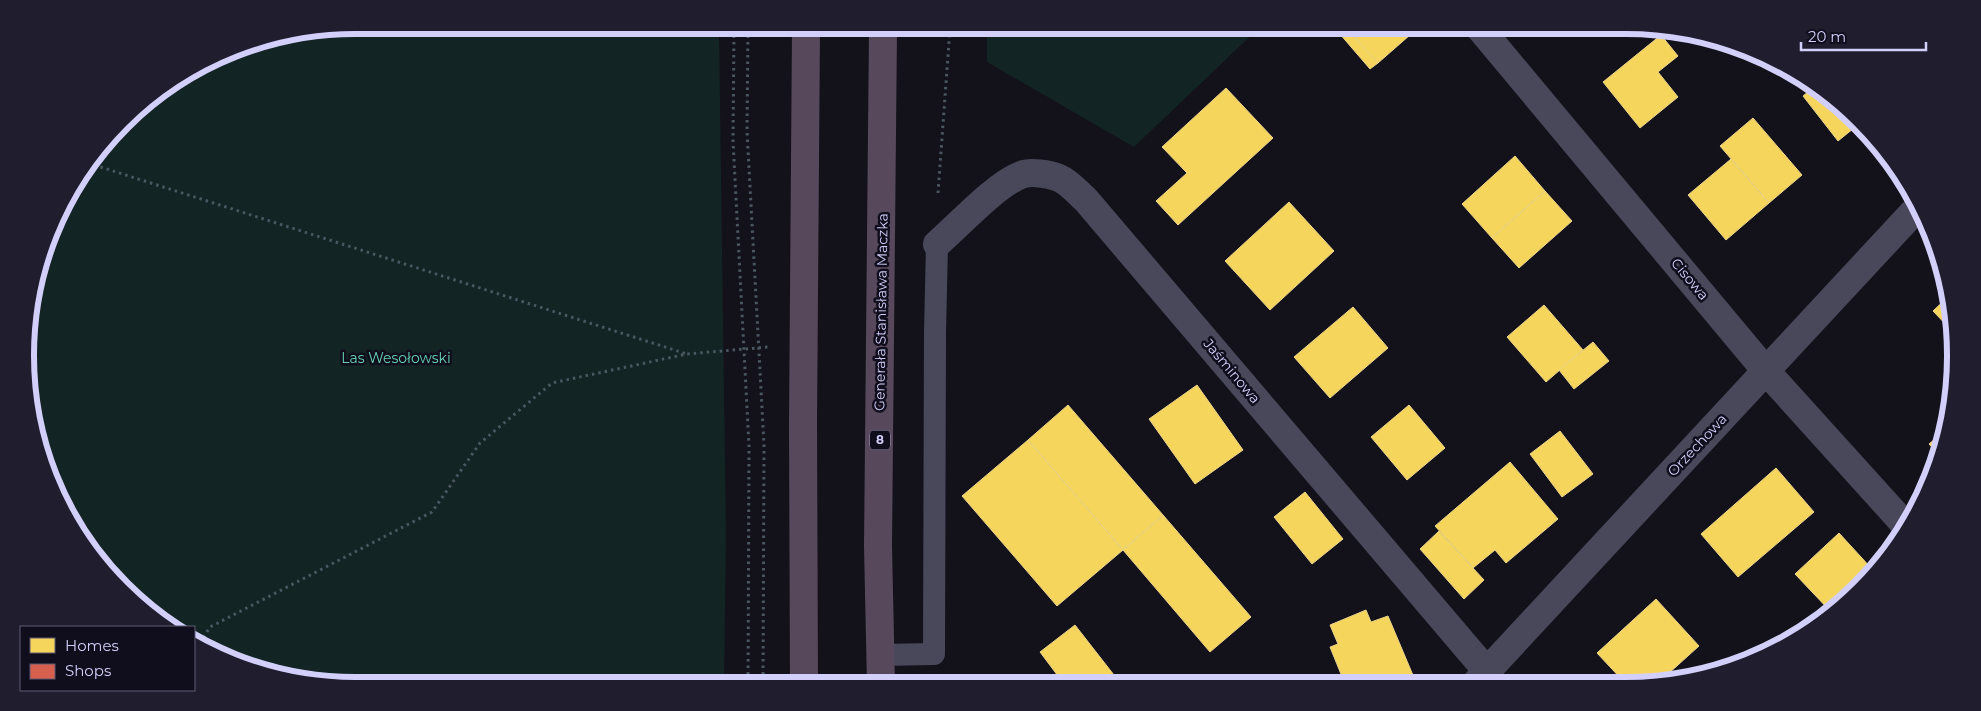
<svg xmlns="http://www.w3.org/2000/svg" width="1981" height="711" viewBox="0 0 1981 711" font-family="Montserrat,sans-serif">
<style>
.green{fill:#122424}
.homes{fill:#f6d55c;stroke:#ebd38b}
.shops{fill:#d6604d;stroke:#d58181}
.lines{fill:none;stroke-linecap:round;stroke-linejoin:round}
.path{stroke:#4a5761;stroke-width:3;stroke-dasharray:2.5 4;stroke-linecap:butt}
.lane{stroke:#48485a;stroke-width:22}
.street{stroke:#48485a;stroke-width:28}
.highway{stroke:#58485b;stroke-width:28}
.labels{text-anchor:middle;stroke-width:5;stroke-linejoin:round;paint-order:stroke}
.shield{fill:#100e1d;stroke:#9895b8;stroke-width:1}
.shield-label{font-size:12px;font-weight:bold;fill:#d2cffa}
.street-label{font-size:14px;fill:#d2cffa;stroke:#100e1d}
.park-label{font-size:14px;fill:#63d2b1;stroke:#100e1d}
.rim{fill:none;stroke:#d2cffa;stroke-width:6}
</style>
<rect width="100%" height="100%" fill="#13121a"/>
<!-- green -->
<g class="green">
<polygon points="1260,27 1134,147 987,62 987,28"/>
<polygon points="719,29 726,534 724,685 355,686 270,675 194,640 194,627 168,627 122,589 81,539 36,441 26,377 28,313 59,209 93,154 137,107 229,50 291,31"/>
</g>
<!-- homes -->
<g class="homes">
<polygon points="1333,26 1345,26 1378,63 1370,69"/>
<polygon points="1345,26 1371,26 1356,39"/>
<polygon points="1371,26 1416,26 1418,28 1378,63 1356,39"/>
<polygon points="1661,35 1678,56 1658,72 1678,97 1640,128 1603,82"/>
<polygon points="1815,86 1826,93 1859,124 1838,141 1803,96"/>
<polygon points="1226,88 1273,138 1178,225 1156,201 1187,173 1162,147"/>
<polygon points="1753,118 1802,175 1769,203 1720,146"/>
<polygon points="1515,156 1545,191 1492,238 1462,204"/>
<polygon points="1731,159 1769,203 1726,240 1688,195"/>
<polygon points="1545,191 1572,221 1519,268 1492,238"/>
<polygon points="1289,202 1334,251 1270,310 1225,261"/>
<polygon points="1949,296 1953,312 1954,333 1933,311"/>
<polygon points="1544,305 1583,350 1546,382 1507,337"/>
<polygon points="1353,307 1388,348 1330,398 1294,357"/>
<polygon points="1593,342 1609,361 1574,389 1559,370"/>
<polygon points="1197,385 1243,450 1195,484 1149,419"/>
<polygon points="1068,405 1163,515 1123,550 1028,440"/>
<polygon points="1409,405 1445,448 1407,480 1371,437"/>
<polygon points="1947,429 1945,441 1939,455 1929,444"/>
<polygon points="1560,431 1593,474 1562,497 1530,454"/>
<polygon points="1028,440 1123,550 1057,606 962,496"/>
<polygon points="1510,462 1558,519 1506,563 1495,550 1473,568 1435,526"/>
<polygon points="1776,468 1814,512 1738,577 1701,534"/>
<polygon points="1305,492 1343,539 1312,564 1274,517"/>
<polygon points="1163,515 1251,617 1210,652 1123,550"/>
<polygon points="1439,531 1484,580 1464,599 1420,549"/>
<polygon points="1839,533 1872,569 1844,604 1831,612 1795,574"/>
<polygon points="1656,599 1699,646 1658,683 1625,683 1597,653"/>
<polygon points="1366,610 1371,622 1388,616 1415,680 1406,684 1378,684 1376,679 1364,684 1345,684 1330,647 1338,644 1330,625"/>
<polygon points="1075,625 1121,684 1065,684 1058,676 1040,652"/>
<polygon points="1272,676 1279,684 1263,684"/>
</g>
<!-- shops -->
<polygon class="shops" points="1058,676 1065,684 1047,684"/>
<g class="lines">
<!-- path -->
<g class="path">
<polyline points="734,29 733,141 749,446 748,685"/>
<polyline points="748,29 747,131 764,445 763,685"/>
<polyline points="88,163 687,354"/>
<polyline points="938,193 950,28"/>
<polyline points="200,643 210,627 432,512 480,443 552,383 687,354 768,347"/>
</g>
<!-- lane -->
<polyline class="lane" points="880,655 934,654 935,333 937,244"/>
<!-- street -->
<g class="street">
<polyline points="1478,26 1766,371 1907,527"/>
<path d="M937,244c22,-19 58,-59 84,-69 10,-4 28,-1 38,3 10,4 19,15 27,22l382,449 18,21 7,14"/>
<polyline points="1475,684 1919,206"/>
</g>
<!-- highway -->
<g class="highway">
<polyline points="804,685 803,424 806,29"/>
<polyline points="881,685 878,546 883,29"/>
</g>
</g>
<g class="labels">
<!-- shield labels -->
<rect class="shield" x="870" y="430.5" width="20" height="19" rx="4"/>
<g class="shield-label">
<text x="880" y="444">8</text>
</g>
<!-- street labels -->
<g class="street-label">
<text transform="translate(1690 279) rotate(50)" y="5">Cisowa</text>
<text transform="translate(881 312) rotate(-89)" y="5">Generała Stanisława Maczka</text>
<text transform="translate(1232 371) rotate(50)" y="5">Jaśminowa</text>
<text transform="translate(1697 445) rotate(-47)" y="5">Orzechowa</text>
</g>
<!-- park labels -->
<g class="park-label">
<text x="396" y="363">Las Wesołowski</text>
</g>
</g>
<!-- crop -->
<path d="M0 0H1981V711H0ZM355 34H1626A321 321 0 0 1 1947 355V356A321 321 0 0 1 1626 677H355A321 321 0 0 1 34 356V355A321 321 0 0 1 355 34Z" fill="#201d2f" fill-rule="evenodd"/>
<path class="rim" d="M355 34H1626A321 321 0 0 1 1947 355V356A321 321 0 0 1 1626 677H355A321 321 0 0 1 34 356V355A321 321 0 0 1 355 34Z"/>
<!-- legend -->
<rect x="20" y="626" width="175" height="65" fill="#100e1d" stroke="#5e5b75"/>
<rect x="30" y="638" width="25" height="15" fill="#f6d55c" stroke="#5e5b75"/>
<text x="65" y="651" font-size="15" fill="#d2cffa">Homes</text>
<rect x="30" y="664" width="25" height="15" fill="#d6604d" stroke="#5e5b75"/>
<text x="65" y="676" font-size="15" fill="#d2cffa">Shops</text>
<!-- scale -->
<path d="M1801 42v8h125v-8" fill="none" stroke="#d2cffa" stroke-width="2.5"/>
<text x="1808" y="42" font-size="15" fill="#d2cffa" stroke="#100e1d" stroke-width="4" paint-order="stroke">20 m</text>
</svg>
